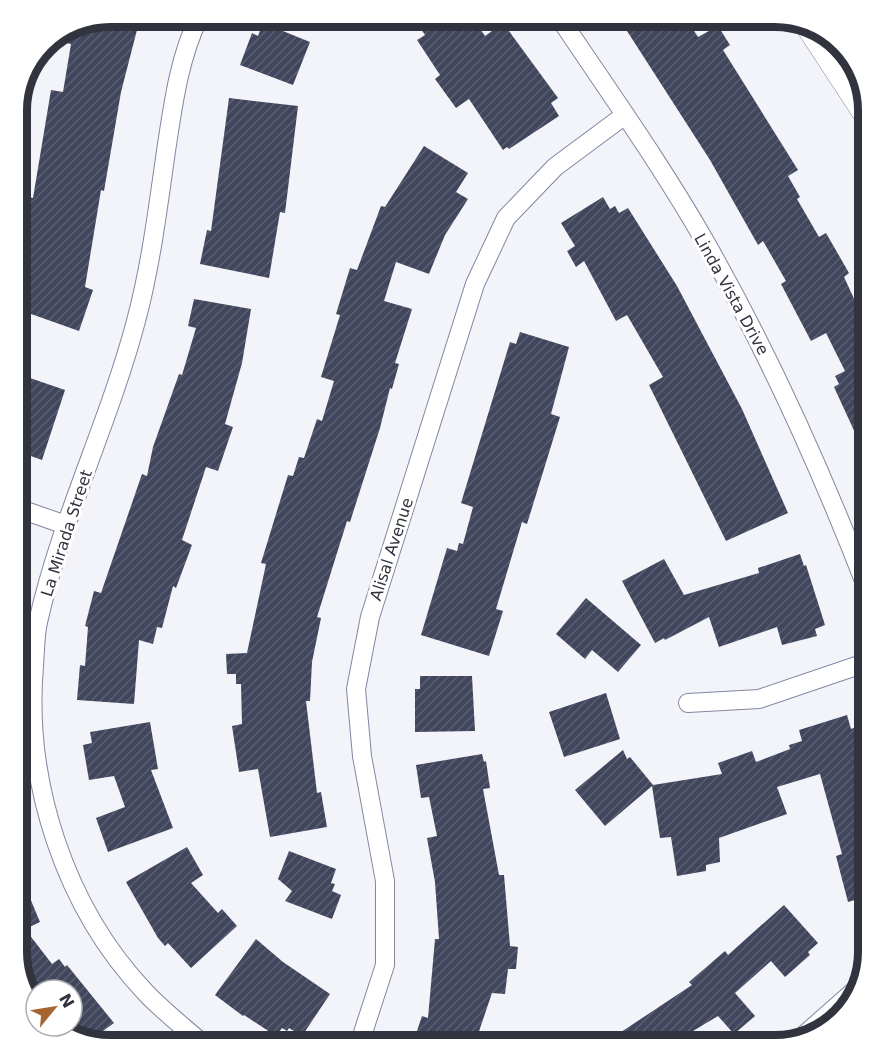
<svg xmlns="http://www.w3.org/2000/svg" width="885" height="1062" viewBox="0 0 885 1062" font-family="'DejaVu Sans',sans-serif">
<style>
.building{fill:url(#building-hatch)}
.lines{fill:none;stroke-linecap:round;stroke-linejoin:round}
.minor-casing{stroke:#8287a2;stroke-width:20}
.secondary-casing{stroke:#8287a2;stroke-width:28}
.minor{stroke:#fff;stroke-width:18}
.secondary{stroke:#fff;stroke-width:27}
.labels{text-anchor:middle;stroke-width:6;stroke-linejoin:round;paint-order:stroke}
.street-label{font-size:16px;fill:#31343f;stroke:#fff}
.rim{fill:none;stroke:#31343f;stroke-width:8}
</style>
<defs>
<pattern id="building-hatch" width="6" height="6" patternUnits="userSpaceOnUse" patternTransform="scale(1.5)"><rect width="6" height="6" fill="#41465d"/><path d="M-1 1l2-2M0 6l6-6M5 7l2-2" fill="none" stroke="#5b5f72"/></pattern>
</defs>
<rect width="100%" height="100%" fill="#f2f4fa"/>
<!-- building -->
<g class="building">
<polygon points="413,17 472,17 485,36 503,23 558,98 551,103 559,116 509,149 507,147 503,150 469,99 456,108 435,79 440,75 417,40 425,35"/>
<polygon points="618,17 685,17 698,37 718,26 730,45 723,50 798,170 788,176 800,197 797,199 819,237 826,233 849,273 844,277 868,329 868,461 834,387 839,384 835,376 845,371 826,333 811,341 781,284 786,281 763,241 758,245 710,160"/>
<polygon points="107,18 138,26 121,92 104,191 101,190 85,287 93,290 79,331 17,309 17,295 24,274 17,271 17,262 29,197 33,198 51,90 63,92 71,44 51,39"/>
<polygon points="263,23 310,42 293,85 240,65 252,33 258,36"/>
<polygon points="229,98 298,106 285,213 280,212 269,278 200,264 207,230 211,231"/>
<polygon points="424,146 468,173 456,192 468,199 445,235 429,274 396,262 384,301 412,309 395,363 399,364 392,389 390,388 380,428 350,522 347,521 317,617 321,618 312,662 310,701 306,701 317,793 321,792 327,827 270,837 258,769 239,772 232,726 242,724 241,684 236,684 236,674 227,674 226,654 247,653 266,564 261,563 288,475 293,476 299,457 304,458 317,419 322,421 334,381 321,377 340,315 336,314 350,268 357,270 381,206 385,207"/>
<polygon points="603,197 610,209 615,206 619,213 628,208 677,286 742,409 788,513 726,541 649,385 663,377 627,315 616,321 584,261 576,267 567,251 575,246 561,223"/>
<polygon points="194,299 251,309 242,363 225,424 233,427 218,471 206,467 182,540 192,545 176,588 173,586 162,628 157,627 153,644 139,640 134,704 77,700 80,665 85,666 88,627 85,626 94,591 101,593 142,474 147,476 153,447 179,374 182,375 196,328 188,326"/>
<polygon points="520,332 569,347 551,414 560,417 527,524 522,522 496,609 503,611 489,656 421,635 447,548 457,551 459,543 463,544 473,507 461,503 510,342 516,344"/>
<polygon points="30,378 65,390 42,460 17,451 17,387 26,390"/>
<polygon points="800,554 804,566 806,565 825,625 815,629 817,636 782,645 777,627 719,647 709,617 665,640 664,638 655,643 622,581 664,559 684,595 759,573 758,568"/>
<polygon points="586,598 641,645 618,672 592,650 585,659 556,634"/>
<polygon points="420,676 472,676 475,731 415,732 415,689 420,689"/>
<polygon points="606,693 620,739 564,757 549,712"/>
<polygon points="847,715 851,729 856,727 858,735 868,732 868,896 848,902 836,856 842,854 820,774 777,787 787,814 719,838 720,862 706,865 706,871 677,876 671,837 660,838 652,786 605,826 575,790 623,750 627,759 630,757 653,785 722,774 718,763 752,751 756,762 790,749 789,745 802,741 799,730"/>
<polygon points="150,722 158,769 151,770 173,828 108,852 96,818 125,807 114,776 89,780 83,745 92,743 90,732"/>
<polygon points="482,754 484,762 486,761 490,788 483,789 499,875 504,875 510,946 518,947 516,969 508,969 505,994 492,993 474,1046 412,1046 422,1016 428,1018 435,939 439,939 435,882 427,838 437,836 429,797 421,798 416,765"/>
<polygon points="187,847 203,875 191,883 218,913 222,909 237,926 191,968 168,943 165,946 158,938 126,882"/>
<polygon points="289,851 336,869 331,883 335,884 332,891 341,895 332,919 285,901 292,891 278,879"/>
<polygon points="17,867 40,922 25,929 52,964 59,959 65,967 67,965 114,1023 89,1041 72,1037 72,990 28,990 16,952"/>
<polygon points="784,905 818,943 808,952 810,955 785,977 771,961 735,993 755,1016 734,1034 718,1016 683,1037 689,1046 600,1046 692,985 689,982 725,951 728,955"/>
<polygon points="256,939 283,962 330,994 302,1036 289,1028 287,1031 282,1028 276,1036 244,1015 243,1016 215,995"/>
</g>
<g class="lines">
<defs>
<g id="minor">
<path d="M199,17c-20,41 -26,88 -33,134 -8,56 -15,114 -30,170 -27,102 -75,198 -98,301 -3,14 -3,30 -4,44 -10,116 31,242 112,327 18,19 39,35 58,52"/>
<path d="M559,17c50,75 104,150 148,228 63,111 115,227 161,346"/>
<polyline points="17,508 66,525"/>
<polyline points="688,703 759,699 868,662"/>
<polyline points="802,1037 861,985"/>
<polyline points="359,1045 385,965 385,881 362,756 356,689 370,617 475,284 506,218 555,167 625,115"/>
</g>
<polyline id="secondary" points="809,25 868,115"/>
</defs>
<!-- minor casing -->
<use href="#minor" class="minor-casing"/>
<!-- secondary casing -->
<use href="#secondary" class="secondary-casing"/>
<!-- minor -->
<use href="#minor" class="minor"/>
<!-- secondary -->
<use href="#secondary" class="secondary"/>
</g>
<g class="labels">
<!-- street labels -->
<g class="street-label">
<text transform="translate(732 294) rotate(61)" y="6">Linda Vista Drive</text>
<text transform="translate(66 533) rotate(-72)" y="6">La Mirada Street</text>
<text transform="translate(391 549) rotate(-72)" y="6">Alisal Avenue</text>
</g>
</g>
<!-- crop -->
<path d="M0 0H885V1062H0ZM110 27H775A83 83 0 0 1 858 110V952A83 83 0 0 1 775 1035H110A83 83 0 0 1 27 952V110A83 83 0 0 1 110 27Z" fill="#fff" fill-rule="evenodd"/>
<path class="rim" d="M110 27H775A83 83 0 0 1 858 110V952A83 83 0 0 1 775 1035H110A83 83 0 0 1 27 952V110A83 83 0 0 1 110 27Z"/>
<!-- north arrow -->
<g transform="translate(54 1008) rotate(60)"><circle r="28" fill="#ffffff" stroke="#adaeb2" stroke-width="1.5"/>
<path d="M0-4.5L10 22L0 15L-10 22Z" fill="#a66431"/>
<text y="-9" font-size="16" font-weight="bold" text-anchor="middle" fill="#31343f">N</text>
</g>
</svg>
